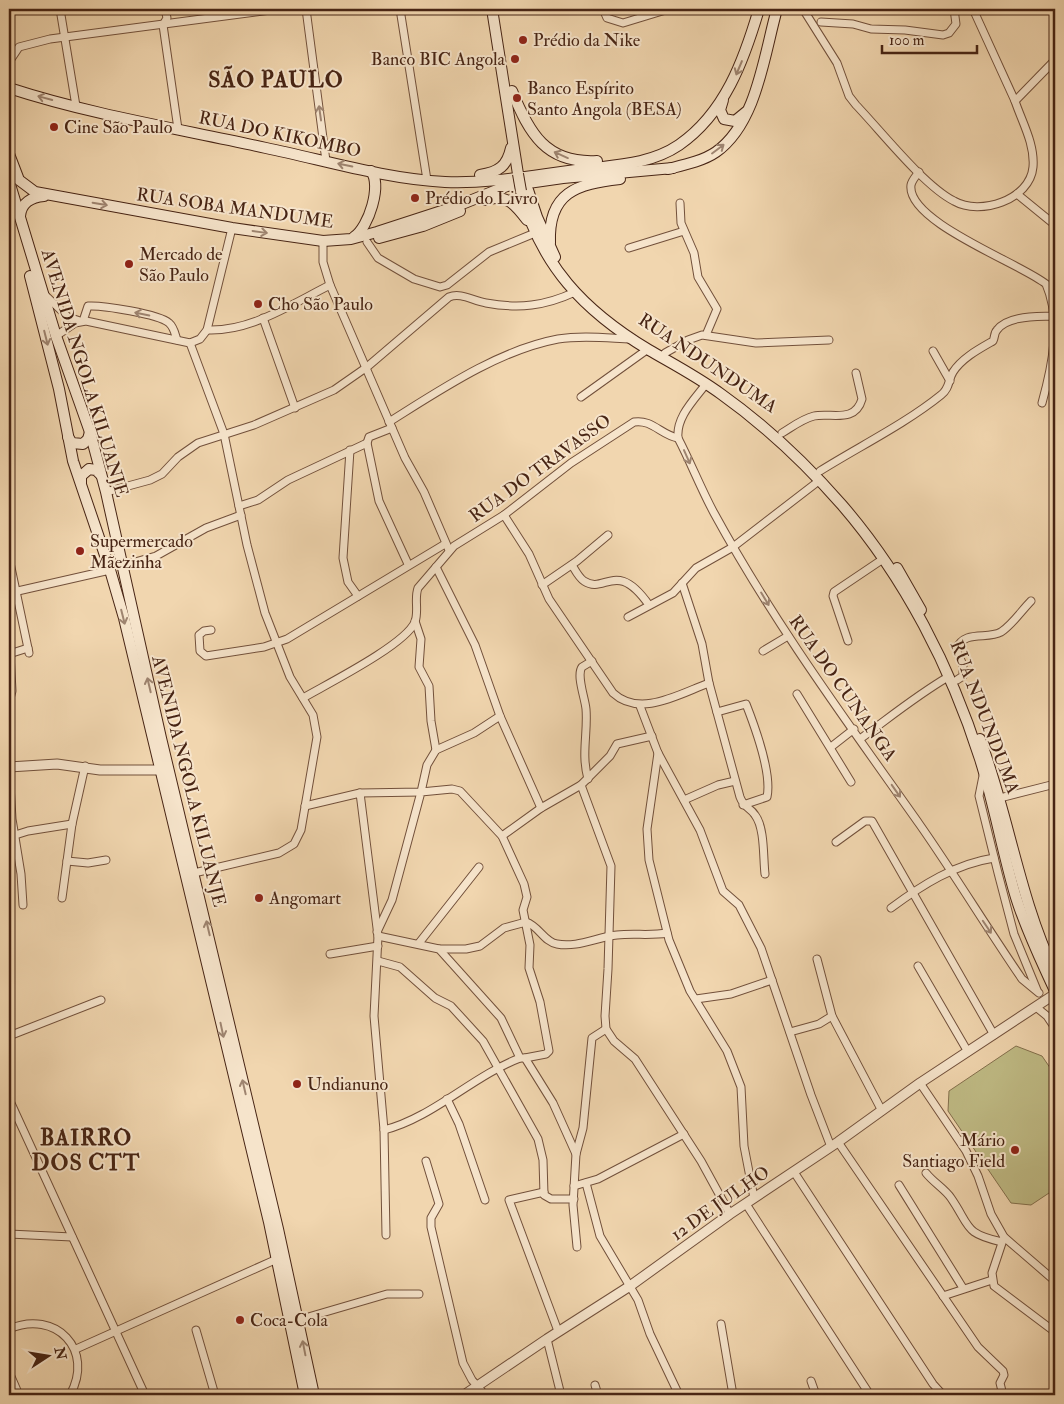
<svg xmlns="http://www.w3.org/2000/svg" width="1064" height="1404" viewBox="0 0 1064 1404" font-family="'IM FELL Double Pica',serif">
<style>
.green{fill:#c0bc86;stroke:#84704d}
.lines{fill:none;stroke-linecap:round;stroke-linejoin:round}
.minor-casing{stroke:#72503b;stroke-width:9}
.tertiary-casing{stroke:#72503b;stroke-width:11}
.secondary-casing{stroke:#472414;stroke-width:12}
.minor{stroke:#f6e4cb;stroke-width:7}
.tertiary{stroke:#f6e4cb;stroke-width:9}
.secondary{stroke:#f6e4cb;stroke-width:10}
.secondary-bridge-casing{stroke:#472414;stroke-width:12;stroke-linecap:butt}
.secondary-bridge{stroke:#f6e4cb;stroke-width:10}
.oneway{stroke:#9e8470}
.poi-dot{fill:#8f2418;stroke:#f6e4cb;stroke-width:2}
.labels{text-anchor:middle;stroke-width:4;stroke-linejoin:round;paint-order:stroke}
.poi-label{font-size:18px;fill:#472414;stroke:#f6e4cb;text-anchor:start}
.street-label{font-size:18px;fill:#472414;stroke:#f6e4cb}
.district-label{font-size:22px;font-weight:bold;letter-spacing:1px;fill:#472414;stroke:#f6e4cb}
</style>
<rect width="100%" height="100%" fill="#f1d6af"/>
<filter id="stains"><feTurbulence type="fractalNoise" baseFrequency=".004" numOctaves="4"/><feColorMatrix values="0 0 0 0 .2 0 0 0 0 .09 0 0 0 0 .02 0 0 0 .5 -.17"/></filter>
<radialGradient id="worn" r=".72"><stop offset=".6" stop-color="#630" stop-opacity="0"/><stop offset="1" stop-color="#630" stop-opacity=".3"/></radialGradient>
<!-- green -->
<polygon class="green" points="1016,1046 1042,1056 1055,1075 1055,1189 1031,1205 1011,1203 948,1111 949,1091"/>
<g class="lines">
<defs>
<g id="minor">
<polyline points="60,9 76,106"/>
<polyline points="165,9 167,18 163,25 178,129"/>
<polyline points="306,9 326,161"/>
<polyline points="400,9 427,180"/>
<polyline points="603,9 607,18 623,23 669,9"/>
<path d="M803,9l34,54 12,33 7,9c25,26 68,81 98,96 26,15 76,-1 79,-34 2,-23 -11,-45 -18,-66l40,-41"/>
<polyline points="973,9 1015,101"/>
<polyline points="821,22 853,24 871,29 905,30 943,35 949,33 956,24 954,9"/>
<polyline points="9,62 19,47 50,39 278,9"/>
<path d="M919,172c-3,4 -7,8 -8,13 -5,37 111,79 135,99 16,37 6,83 -4,119"/>
<polyline points="1017,194 1055,225"/>
<polyline points="680,203 681,223 694,253 698,277 717,309 706,335"/>
<polyline points="323,241 323,262 330,285 405,458 424,492 449,550"/>
<polyline points="367,242 378,258 414,279 440,287 447,285 489,252 535,233"/>
<polyline points="629,248 684,231"/>
<polyline points="45,295 68,317 80,321"/>
<polyline points="263,318 295,408"/>
<path d="M83,321l5,-15c14,-1 71,8 81,17 5,4 6,11 8,17"/>
<path d="M207,330c43,2 85,-26 123,-45"/>
<polyline points="56,336 75,323 86,321 190,343 200,339 207,330 232,228"/>
<polyline points="190,343 224,434 247,545 265,613 290,677 313,715 317,737 301,830 294,844 279,853 194,873"/>
<polyline points="933,351 950,381"/>
<polyline points="665,353 688,340 702,335 756,343 829,340"/>
<path d="M706,384c-12,16 -30,33 -28,54 13,25 23,51 36,75 60,110 134,210 206,312 35,50 67,103 102,154l17,14"/>
<polyline points="581,397 648,349"/>
<path d="M389,422c51,-32 110,-72 169,-83 24,-4 49,-1 73,0"/>
<path d="M782,433c10,-6 20,-14 32,-17 16,-4 41,8 48,-17l-6,-26"/>
<polyline points="367,443 369,437 392,428"/>
<polyline points="350,450 343,558 348,582 358,596"/>
<path d="M820,471c40,-25 85,-47 121,-76 9,-7 7,-15 12,-23 9,-14 26,-23 40,-31 2,-4 1,-8 4,-11 11,-15 41,-13 57,-14"/>
<path d="M106,492l44,-12 12,-6 16,-17 20,-14 56,-18 80,-35 33,-23 82,-70c12,-5 24,4 37,6 33,6 59,3 89,-11"/>
<polyline points="239,506 258,500 288,480 367,443 379,501 408,564"/>
<path d="M504,515l25,39 20,45 64,94c27,25 66,1 96,-10l31,114c4,11 10,10 15,18 10,13 8,43 10,59"/>
<polyline points="9,558 29,653"/>
<path d="M572,565c3,5 7,13 12,16 21,14 32,-23 65,24"/>
<polyline points="121,566 156,556 206,528 241,515"/>
<polyline points="436,567 475,645 500,716 541,808"/>
<polyline points="682,583 702,644 709,683"/>
<polyline points="542,585 577,561 608,535"/>
<polyline points="9,593 110,570"/>
<polyline points="628,617 673,593 696,568 733,547 820,480"/>
<polyline points="415,621 421,639 419,667 429,686 431,721 436,750"/>
<polyline points="211,630 204,631 199,635 200,651 206,656 264,647 287,639 445,544"/>
<polyline points="848,641 833,596 834,592 883,559"/>
<polyline points="763,651 788,636"/>
<polyline points="9,654 28,648"/>
<path d="M957,680l6,-4v-11l-7,-16c9,-20 31,-9 45,-17 11,-7 21,-22 30,-31"/>
<polyline points="797,694 851,782"/>
<path d="M303,698c24,-14 102,-53 112,-76 4,-12 -1,-23 3,-34l36,-42 50,-31 67,-52 63,-41c18,-3 27,13 44,16"/>
<polyline points="9,702 12,691 10,653"/>
<polyline points="640,706 658,753 700,830 723,891 739,905 761,948 811,1095 831,1147"/>
<path d="M717,712l29,-8c9,23 26,70 21,93l-24,8"/>
<path d="M860,739c29,-21 57,-44 88,-62"/>
<polyline points="831,747 854,729"/>
<polyline points="658,753 647,829 649,860 669,940 690,991 727,1051 741,1087 744,1146 754,1198"/>
<polyline points="9,767 12,819 21,874 23,905"/>
<polyline points="983,776 979,796 998,873 1014,934 1037,990"/>
<path d="M588,779c-7,-25 0,-46 -2,-70 -1,-11 -10,-34 -4,-42l10,-6"/>
<polyline points="581,785 611,866 608,969 605,1016 606,1029 614,1041 635,1059 701,1161 730,1214"/>
<polyline points="360,793 421,792 427,765 436,750 474,733 500,716"/>
<polyline points="1000,798 1055,784"/>
<polyline points="684,800 718,785 735,781"/>
<polyline points="305,806 360,793 378,936 374,1016 384,1130 386,1235"/>
<polyline points="502,836 541,808 581,785 610,756 617,744 652,736"/>
<polyline points="9,837 28,831 72,824"/>
<polyline points="836,842 865,821 872,821 994,1035"/>
<polyline points="67,861 88,863 106,860"/>
<polyline points="62,898 72,824 85,766"/>
<path d="M891,908c31,-23 64,-44 103,-50"/>
<polyline points="377,932 392,900 421,792 452,789 460,791 502,836 524,884 527,897 523,910 530,945 529,968 540,1002 549,1051 546,1054 525,1058"/>
<polyline points="378,936 439,949 501,1018 520,1058 525,1058 553,1103 576,1154"/>
<polyline points="419,943 479,867"/>
<path d="M439,949h27l14,-3 24,-18 22,-6c13,4 18,20 31,22 20,4 40,-7 60,-9 17,-2 33,1 50,-2"/>
<polyline points="330,954 378,946"/>
<polyline points="817,959 832,1016 882,1111"/>
<polyline points="378,961 400,967 435,998 451,1006 483,1041 538,1139 543,1160 544,1195 551,1199 574,1199"/>
<polyline points="918,966 968,1052"/>
<polyline points="696,999 731,994 772,980"/>
<polyline points="1036,1007 1047,1016 1055,1028"/>
<polyline points="790,1032 819,1024 832,1016"/>
<polyline points="9,1036 101,1000"/>
<polyline points="920,1083 966,1151 978,1176 991,1214 1004,1237 1055,1281"/>
<polyline points="9,1099 145,1395"/>
<polyline points="447,1099 459,1124 485,1200"/>
<path d="M384,1130c48,-12 89,-54 136,-72"/>
<polyline points="838,1142 978,1347 1003,1371 1004,1375 1000,1383 1003,1395"/>
<polyline points="426,1161 439,1204 431,1218 431,1227 463,1363 472,1380 485,1395"/>
<polyline points="794,1172 933,1384 943,1395"/>
<path d="M926,1173c8,10 19,16 25,25 20,29 12,35 51,44"/>
<polyline points="586,1183 600,1236 638,1300 650,1334 679,1395"/>
<polyline points="899,1185 963,1288"/>
<polyline points="574,1186 598,1179 684,1134"/>
<polyline points="544,1192 509,1200 558,1331"/>
<polyline points="746,1204 870,1395"/>
<polyline points="9,1234 72,1237"/>
<polyline points="1004,1237 992,1273 994,1286 1055,1332"/>
<polyline points="577,1247 573,1205 576,1154 583,1128 592,1038 606,1029"/>
<polyline points="943,1296 992,1280"/>
<polyline points="298,1320 387,1294 419,1294"/>
<polyline points="721,1324 733,1395"/>
<path d="M9,1329c47,-20 86,21 61,66"/>
<polyline points="196,1330 215,1395"/>
<polyline points="547,1339 561,1395"/>
<polyline points="76,1349 277,1259"/>
<polyline points="9,1372 19,1395"/>
<polyline points="811,1381 816,1395"/>
<polyline points="595,1385 598,1395"/>
</g>
<g id="tertiary">
<polyline points="9,767 57,764 100,770 160,770"/>
<polyline points="464,1395 547,1339 630,1286 730,1214 838,1142 920,1083 1055,994"/>
</g>
<g id="secondary">
<polyline points="492,9 518,174"/>
<path d="M9,88c83,27 171,41 257,60 58,12 119,31 179,34 47,2 94,-8 140,-13 32,-4 66,-5 94,-24 46,-32 65,-85 80,-136"/>
<path d="M512,91c17,42 34,73 85,70"/>
<polyline points="723,100 720,110 724,119 735,121 746,112"/>
<polyline points="9,154 19,180 35,192 232,228 323,241 351,239 377,232 457,206 507,186 563,178 673,168"/>
<path d="M668,169c16,-4 35,-8 48,-17 41,-29 48,-97 61,-143"/>
<path d="M480,175c19,-3 27,-9 31,-27"/>
<polyline points="9,181 56,336 90,432 106,492 161,738 278,1229 314,1395"/>
<polyline points="528,190 537,217 555,257"/>
<path d="M521,191c19,74 63,120 128,159 24,14 49,27 72,44 45,32 85,70 121,111 63,73 109,163 138,254 14,44 22,91 35,135 10,34 26,66 40,97"/>
<path d="M485,200c21,-7 30,4 42,20"/>
<path d="M20,216c1,-13 12,-19 24,-20"/>
<path d="M354,237c15,-10 28,-52 17,-66"/>
<polyline points="379,238 423,226 460,211"/>
<path d="M550,243c-2,-51 27,-59 70,-64"/>
<polyline points="30,276 59,389 73,461 110,570 124,618 269,1222 305,1395"/>
<polyline points="68,437 72,443 83,444 88,439 90,432"/>
<polyline points="81,483 81,476 89,469 96,470 101,475"/>
<polyline points="897,568 921,610"/>
<path d="M980,739c29,77 39,159 75,234"/>
</g>
</defs>
<!-- minor casing -->
<use href="#minor" class="minor-casing"/>
<!-- tertiary casing -->
<use href="#tertiary" class="tertiary-casing"/>
<!-- secondary casing -->
<use href="#secondary" class="secondary-casing"/>
<!-- minor -->
<use href="#minor" class="minor"/>
<!-- tertiary -->
<use href="#tertiary" class="tertiary"/>
<!-- secondary -->
<use href="#secondary" class="secondary"/>
<defs>
<polyline id="secondary-bridge" points="518,174 521,191"/>
</defs>
<!-- secondary-bridge casing -->
<use href="#secondary-bridge" class="secondary-bridge-casing"/>
<!-- secondary-bridge -->
<use href="#secondary-bridge" class="secondary-bridge"/>
</g>
<!-- one-way arrows -->
<defs><path id="oneway-shaft" d="M-6 0H5M1.5-3L5.5 0L1.5 3" fill="none" stroke-width="1.6" stroke-linecap="round" stroke-linejoin="round" transform="scale(1.25)"/></defs>
<g class="oneway">
<use href="#oneway-shaft" transform="translate(739 68) rotate(113)"/>
<use href="#oneway-shaft" transform="translate(45 98) rotate(-165)"/>
<use href="#oneway-shaft" transform="translate(320 113) rotate(-98)"/>
<use href="#oneway-shaft" transform="translate(718 149) rotate(-37)"/>
<use href="#oneway-shaft" transform="translate(561 155) rotate(-156)"/>
<use href="#oneway-shaft" transform="translate(345 165) rotate(-168)"/>
<use href="#oneway-shaft" transform="translate(100 204) rotate(10)"/>
<use href="#oneway-shaft" transform="translate(260 232) rotate(8)"/>
<use href="#oneway-shaft" transform="translate(142 314) rotate(-168)"/>
<use href="#oneway-shaft" transform="translate(46 338) rotate(76)"/>
<use href="#oneway-shaft" transform="translate(687 457) rotate(66)"/>
<use href="#oneway-shaft" transform="translate(765 599) rotate(59)"/>
<use href="#oneway-shaft" transform="translate(123 617) rotate(76)"/>
<use href="#oneway-shaft" transform="translate(149 685) rotate(-103)"/>
<use href="#oneway-shaft" transform="translate(896 791) rotate(55)"/>
<use href="#oneway-shaft" transform="translate(987 927) rotate(56)"/>
<use href="#oneway-shaft" transform="translate(208 928) rotate(-103)"/>
<use href="#oneway-shaft" transform="translate(222 1030) rotate(78)"/>
<use href="#oneway-shaft" transform="translate(244 1087) rotate(-103)"/>
<use href="#oneway-shaft" transform="translate(304 1348) rotate(-101)"/>
</g>
<!-- markers -->
<g class="poi-dot">
<circle cx="523" cy="40" r="5"/>
<circle cx="515" cy="59" r="5"/>
<circle cx="517" cy="98" r="5"/>
<circle cx="54" cy="127" r="5"/>
<circle cx="415" cy="198" r="5"/>
<circle cx="129" cy="264" r="5"/>
<circle cx="258" cy="304" r="5"/>
<circle cx="80" cy="551" r="5"/>
<circle cx="259" cy="898" r="5"/>
<circle cx="297" cy="1084" r="5"/>
<circle cx="1015" cy="1150" r="5"/>
<circle cx="240" cy="1320" r="5"/>
</g>
<g class="labels">
<!-- poi labels -->
<g class="poi-label">
<text x="533" y="46">Prédio da Nike</text>
<text x="505" y="65" text-anchor="end">Banco BIC Angola</text>
<text x="527" y="94">Banco Espírito<tspan x="527" dy="21">Santo Angola (BESA)</tspan></text>
<text x="64" y="133">Cine São Paulo</text>
<text x="425" y="204">Prédio do Livro</text>
<text x="139" y="260">Mercado de<tspan x="139" dy="21">São Paulo</tspan></text>
<text x="268" y="310">Cho São Paulo</text>
<text x="90" y="547">Supermercado<tspan x="90" dy="21">Mãezinha</tspan></text>
<text x="269" y="904">Angomart</text>
<text x="307" y="1090">Undianuno</text>
<text x="1005" y="1146" text-anchor="end">Mário<tspan x="1005" dy="21">Santiago Field</tspan></text>
<text x="250" y="1326">Coca-Cola</text>
</g>
<!-- street labels -->
<g class="street-label">
<text transform="translate(280 134) rotate(12)" y="6">RUA DO KIKOMBO</text>
<text transform="translate(235 208) rotate(8)" y="6">RUA SOBA MANDUME</text>
<text transform="translate(708 363) rotate(34)" y="6">RUA NDUNDUMA</text>
<text transform="translate(85 373) rotate(73)" y="6">AVENIDA NGOLA KILUANJE</text>
<text transform="translate(540 468) rotate(-36)" y="6">RUA DO TRAVASSO</text>
<text transform="translate(843 688) rotate(55)" y="6">RUA DO CUNANGA</text>
<text transform="translate(985 717) rotate(69)" y="6">RUA NDUNDUMA</text>
<text transform="translate(189 781) rotate(76)" y="6">AVENIDA NGOLA KILUANJE</text>
<text transform="translate(720 1203) rotate(-35)" y="6">12 DE JULHO</text>
</g>
<!-- district labels -->
<g class="district-label">
<text x="276" y="87">SÃO PAULO</text>
<text x="86" y="1145">BAIRRO<tspan x="86" dy="25">DOS CTT</tspan></text>
</g>
</g>
<!-- margin -->
<rect width="1064" height="1404" fill="none" stroke="#f1d6af" stroke-width="30"/>
<rect x="10" y="10" width="1044" height="1384" fill="none" stroke="#472414" stroke-width="2.5"/>
<rect x="15" y="15" width="1034" height="1374" fill="none" stroke="#472414"/>
<!-- north arrow -->
<g transform="translate(48 1356) rotate(78)" stroke="#f6e4cb" stroke-width="4" paint-order="stroke">
<path d="M0-4L9 19L0 12L-9 19Z" fill="#472414"/>
<text y="-8" font-size="14" font-weight="bold" text-anchor="middle" fill="#472414">N</text>
</g>
<!-- scale -->
<path d="M882 45v8h95v-8" fill="none" stroke="#472414" stroke-width="2.5"/>
<text x="889" y="45" font-size="15" fill="#472414" stroke="#f6e4cb" stroke-width="4" paint-order="stroke">100 m</text>
<rect width="100%" height="100%" filter="url(#stains)"/>
<rect width="100%" height="100%" fill="url(#worn)"/>
</svg>
